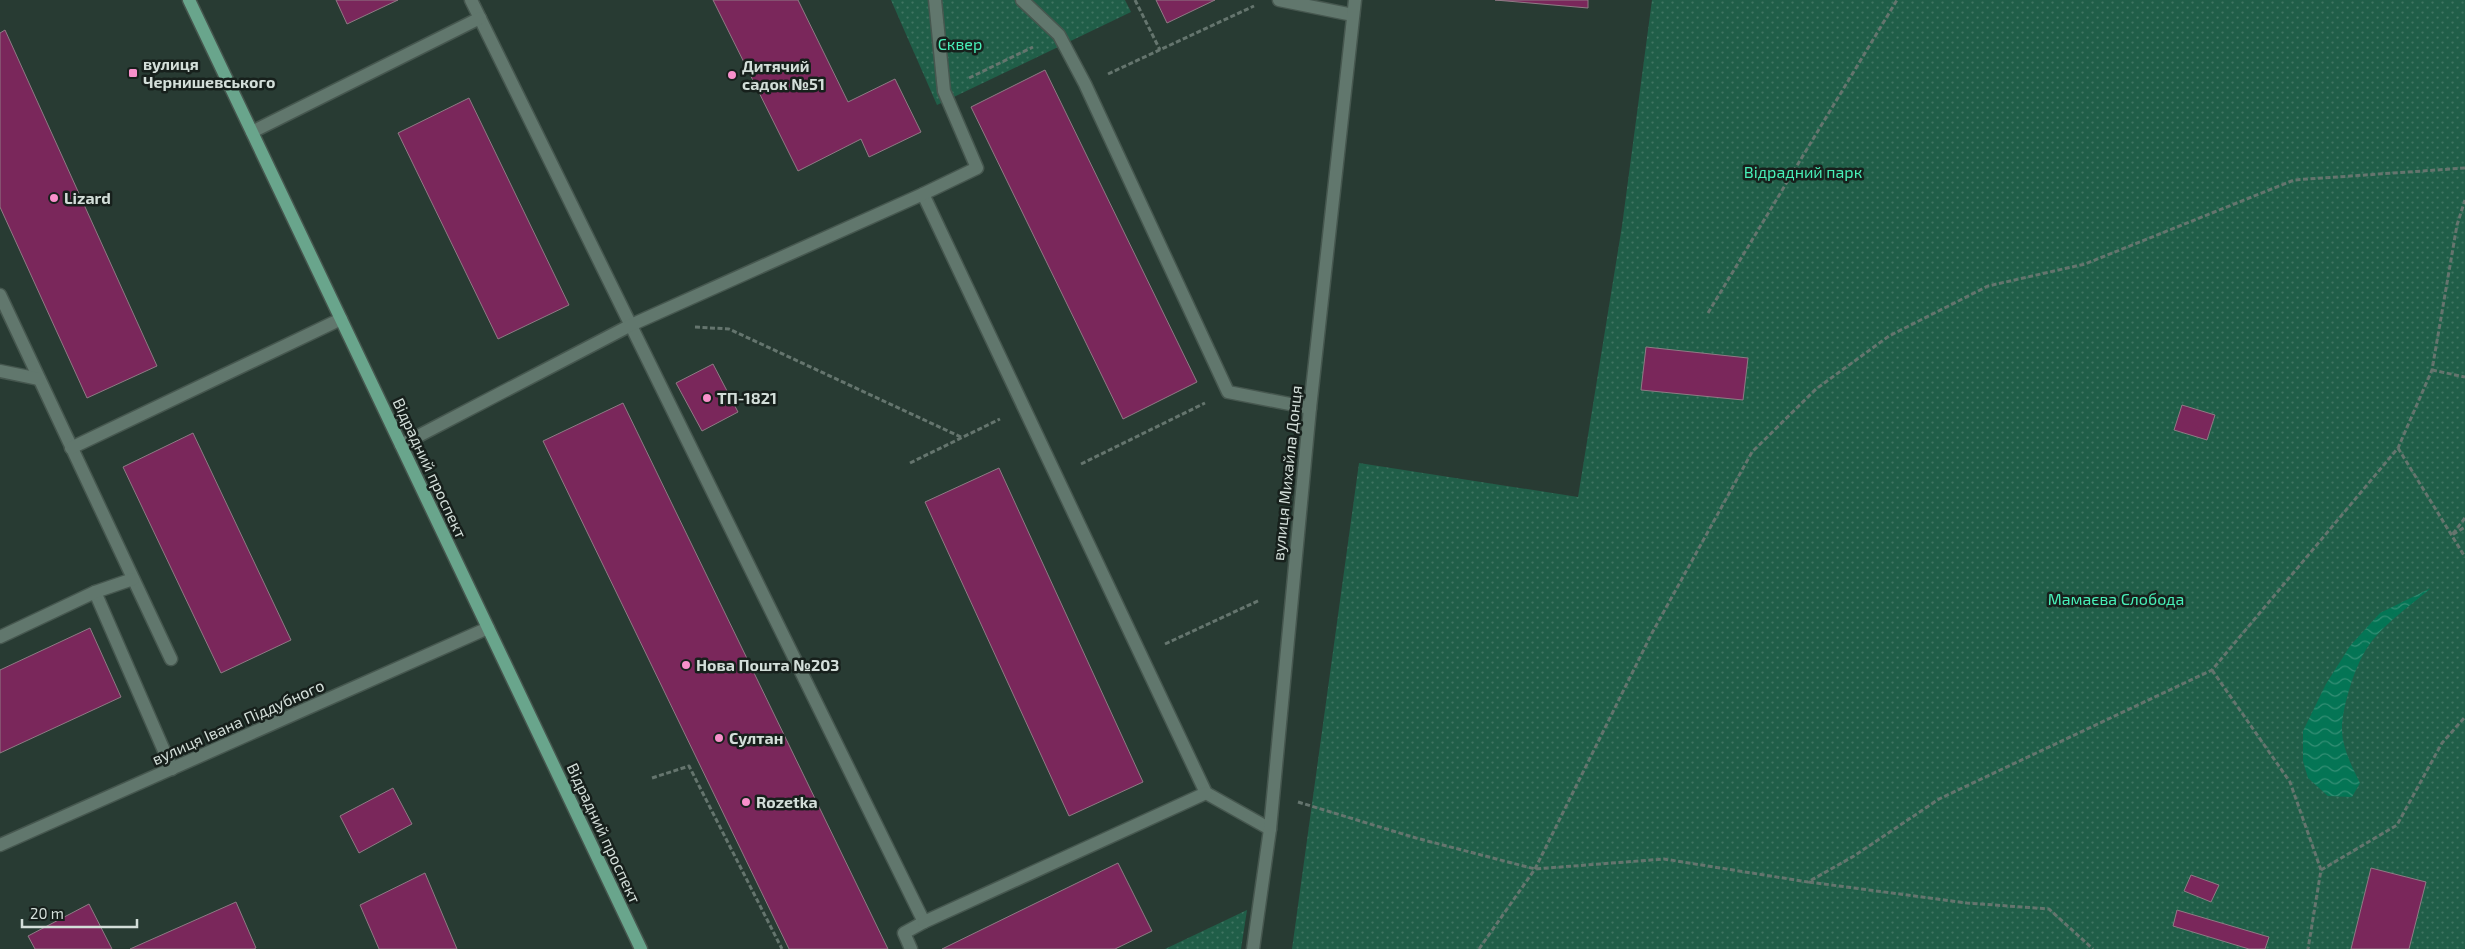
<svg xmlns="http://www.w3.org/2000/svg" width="2465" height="949" viewBox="0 0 2465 949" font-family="'Exo 2',sans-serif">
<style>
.park{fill:url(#park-dots)}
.water{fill:url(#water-waves)}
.building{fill:#7a275b;stroke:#8f7b85}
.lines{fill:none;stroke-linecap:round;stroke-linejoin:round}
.minor-casing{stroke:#46574f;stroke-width:15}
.major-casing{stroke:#46574f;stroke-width:15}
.path{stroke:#65756e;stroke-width:3;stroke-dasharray:5 2.5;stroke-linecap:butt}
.minor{stroke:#61776d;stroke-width:12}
.major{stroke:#69a58c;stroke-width:12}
.poi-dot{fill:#f890cb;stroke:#17201c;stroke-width:2}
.labels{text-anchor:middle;stroke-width:5;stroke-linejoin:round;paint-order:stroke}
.park-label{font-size:16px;fill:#48f0b8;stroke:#17201c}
.poi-label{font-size:16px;font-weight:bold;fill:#d3ded9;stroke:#17201c;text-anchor:start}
.street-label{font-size:16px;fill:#d3ded9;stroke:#17201c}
</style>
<defs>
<pattern id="park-dots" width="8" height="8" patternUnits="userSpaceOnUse" patternTransform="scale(1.25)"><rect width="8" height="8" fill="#205e48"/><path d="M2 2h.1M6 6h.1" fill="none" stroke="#407562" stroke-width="1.8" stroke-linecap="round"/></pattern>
<pattern id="water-waves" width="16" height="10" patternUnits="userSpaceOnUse" patternTransform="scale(1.25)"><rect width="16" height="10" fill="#047555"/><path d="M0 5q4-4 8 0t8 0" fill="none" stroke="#348f75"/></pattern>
</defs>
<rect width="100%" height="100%" fill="#283b33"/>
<!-- park -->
<g class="park">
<polygon points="891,0 1125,0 1131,12 937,105"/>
<polygon points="1652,0 2465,0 2465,949 1292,949 1359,463 1578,497 1622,226"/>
<polygon points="1247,910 1241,949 1165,949"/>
</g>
<!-- water -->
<path class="water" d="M2431,588c-21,18 -49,37 -64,60 -12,18 -25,59 -25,81 0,18 10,38 18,54l-8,14 -24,-1 -20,-18 -5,-17v-30l23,-47 24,-38 30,-33z"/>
<!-- building -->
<g class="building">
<polygon points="336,0 398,0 347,24"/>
<polygon points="713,0 798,0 848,102 895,79 921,132 869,157 861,139 798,171"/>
<polygon points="1156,0 1215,0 1167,23"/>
<polygon points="1495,0 1588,0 1588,8"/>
<polygon points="5,30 157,366 87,398 0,207 0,33"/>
<polygon points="1045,70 1197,382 1123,419 971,107"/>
<polygon points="469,98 569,305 498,339 398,133"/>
<polygon points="1646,347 1748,358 1743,400 1641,390"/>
<polygon points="713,364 738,412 702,431 676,383"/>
<polygon points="623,403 888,949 789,949 543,441"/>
<polygon points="2182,405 2215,415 2207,440 2174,430"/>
<polygon points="193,433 291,640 221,673 123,467"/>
<polygon points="999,468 1143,782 1069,816 925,502"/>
<polygon points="90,628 121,697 0,753 0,670"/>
<polygon points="393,788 412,824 359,853 340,816"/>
<polygon points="1118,863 1152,931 1115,949 942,949"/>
<polygon points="2371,868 2426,882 2409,949 2351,949"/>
<polygon points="425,873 457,949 379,949 360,905"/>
<polygon points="2191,875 2219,885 2211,902 2184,891"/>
<polygon points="236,902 256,948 254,949 130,949"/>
<polygon points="89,904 112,949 35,949 28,936"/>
<polygon points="2177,910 2269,937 2265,949 2249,949 2173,926"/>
</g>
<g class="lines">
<defs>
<g id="minor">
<polyline points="471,0 924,922 904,933 911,949"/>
<polyline points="1022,0 1059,35 1085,84 1228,392 1310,408"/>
<polyline points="1279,0 1353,15"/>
<polyline points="252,132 480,18"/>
<polyline points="923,194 1206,793 1270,829"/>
<polyline points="0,295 171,659"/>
<polyline points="0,371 39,379"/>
<polyline points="401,445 631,325 923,194 977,168 944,91 935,0"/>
<polyline points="71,448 341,319"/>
<polyline points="95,592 172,769"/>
<polyline points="0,637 95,592 133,579"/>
<polyline points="0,845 488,628"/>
<polyline points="924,922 1206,793"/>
<polyline points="1253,949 1270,829 1310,408 1355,0"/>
</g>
<polyline id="major" points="189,0 641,949"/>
</defs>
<!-- minor casing -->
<use href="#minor" class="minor-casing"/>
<!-- major casing -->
<use href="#major" class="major-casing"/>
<!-- path -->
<g class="path">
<polyline points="1135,0 1160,50"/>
<polyline points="1108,74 1254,6"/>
<polyline points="969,78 1033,47"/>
<polyline points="1708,313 1897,0"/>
<polyline points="695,327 729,329 963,438"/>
<polyline points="2432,370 2465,377"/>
<polyline points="2398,448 2465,557"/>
<polyline points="910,463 1000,419"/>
<polyline points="1081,464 1205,403"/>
<polyline points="2465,518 2452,535 2465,527"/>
<polyline points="1165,644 1260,600"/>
<polyline points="2212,670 2290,782 2321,870 2308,949"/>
<polyline points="652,778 689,766 782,949"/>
<polyline points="1298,802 1416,838 1535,869 1664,859 1808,882 1854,856 1939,799 2212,670 2398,448 2432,370 2457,225 2465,200"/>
<polyline points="2321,870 2397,825 2442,743 2465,717"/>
<polyline points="1809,882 1967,903 2049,909 2093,949"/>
<polyline points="1479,949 1535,869 1652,633 1752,452 1816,389 1889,336 1988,286 2085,264 2294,180 2465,168"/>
</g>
<!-- minor -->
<use href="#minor" class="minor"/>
<!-- major -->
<use href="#major" class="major"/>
</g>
<!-- markers -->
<g class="poi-dot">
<rect x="128" y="68" width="10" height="10" rx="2.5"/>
<circle cx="732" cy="75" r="5"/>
<circle cx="54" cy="198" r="5"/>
<circle cx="707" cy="398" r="5"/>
<circle cx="686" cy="665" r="5"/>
<circle cx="719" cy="738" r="5"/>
<circle cx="746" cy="802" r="5"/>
</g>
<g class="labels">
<!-- park labels -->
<g class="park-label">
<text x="960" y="50">Сквер</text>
<text x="1803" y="178">Відрадний парк</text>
<text x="2116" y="605">Мамаєва Слобода</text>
</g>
<!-- poi labels -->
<g class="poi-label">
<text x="143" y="70">вулиця<tspan x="143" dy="18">Чернишевського</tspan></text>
<text x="742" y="72">Дитячий<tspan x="742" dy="18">садок №51</tspan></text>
<text x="64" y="204">Lizard</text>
<text x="717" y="404">ТП-1821</text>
<text x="696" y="671">Нова Пошта №203</text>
<text x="729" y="744">Султан</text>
<text x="756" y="808">Rozetka</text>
</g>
<!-- street labels -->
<g class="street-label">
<text transform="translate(430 468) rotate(65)" y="6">Відрадний проспект</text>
<text transform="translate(1287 473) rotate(-84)" y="6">вулиця Михайла Донця</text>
<text transform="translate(238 722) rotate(-24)" y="6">вулиця Івана Піддубного</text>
<text transform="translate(604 833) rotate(65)" y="6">Відрадний проспект</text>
</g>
</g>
<!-- scale -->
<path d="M22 919v8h115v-8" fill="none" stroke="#d3ded9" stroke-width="2.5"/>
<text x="30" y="919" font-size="15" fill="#d3ded9" stroke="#17201c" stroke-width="4" paint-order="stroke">20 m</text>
</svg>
